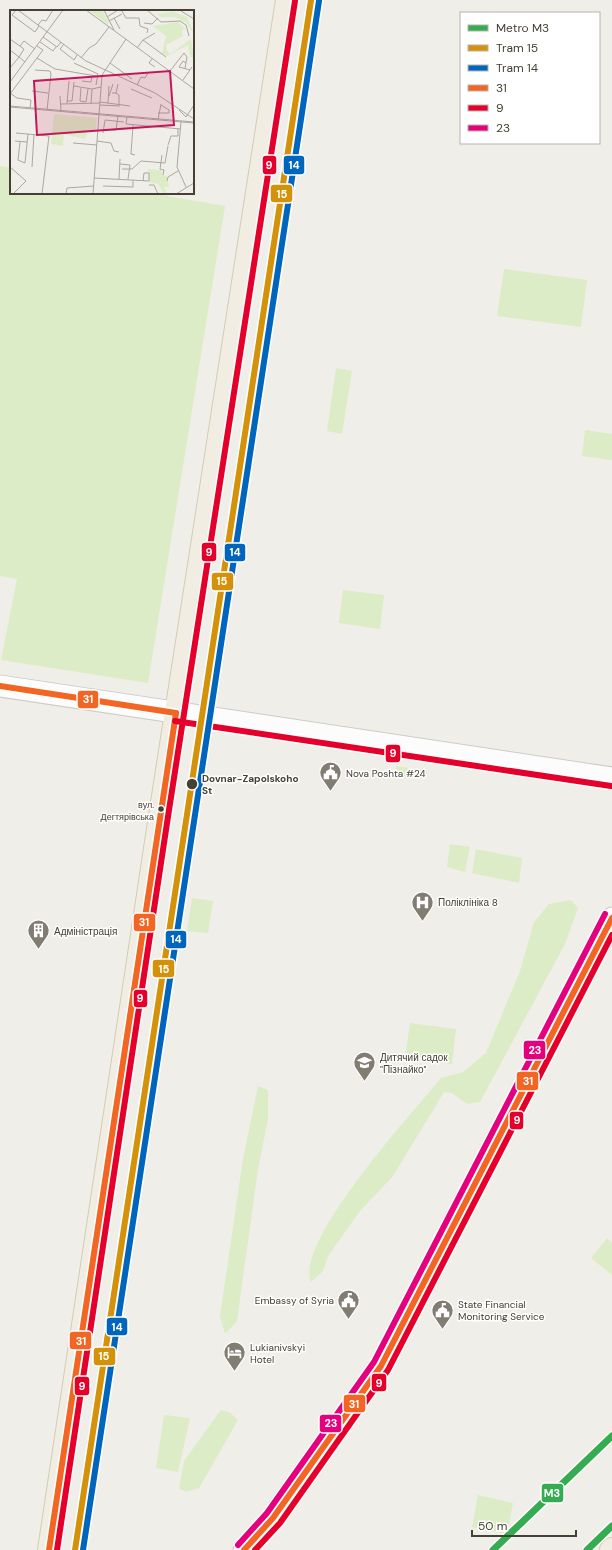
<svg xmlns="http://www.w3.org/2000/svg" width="612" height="1550" viewBox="0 0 612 1550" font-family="'DM Sans',sans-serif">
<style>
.green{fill:#dbecc6}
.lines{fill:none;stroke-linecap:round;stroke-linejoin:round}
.minor-casing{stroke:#ceccc6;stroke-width:23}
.major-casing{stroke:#d3ccb4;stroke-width:24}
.minor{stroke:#fdfcfc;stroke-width:21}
.major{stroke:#f1ede2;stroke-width:22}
.bus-1-casing{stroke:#fff;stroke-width:9}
.bus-2-casing{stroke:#fff;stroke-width:9}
.bus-3-casing{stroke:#fff;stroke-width:9}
.bus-1{stroke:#f26522;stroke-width:6}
.bus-2{stroke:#e4002b;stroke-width:6}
.bus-3{stroke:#e5007d;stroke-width:6}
.tram-1-casing{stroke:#fff;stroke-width:9}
.tram-2-casing{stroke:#fff;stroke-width:9}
.tram-1{stroke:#d4920a;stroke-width:6}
.tram-2{stroke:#0065bd;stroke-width:6}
.metro-1-casing{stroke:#fff;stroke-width:10}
.metro-1{stroke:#35ab52;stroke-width:7}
.stop-dot{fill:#464034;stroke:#fff;stroke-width:1.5}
.labels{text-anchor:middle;stroke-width:3;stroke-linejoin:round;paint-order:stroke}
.bus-label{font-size:9px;fill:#464034;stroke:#fff;text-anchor:end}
.poi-label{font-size:10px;fill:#464034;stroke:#fff;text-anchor:start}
.stop-label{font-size:10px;font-weight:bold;fill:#464034;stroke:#fff;text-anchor:start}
.inset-road{fill:none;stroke:#aca8a0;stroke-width:1}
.view{fill:#c2185b;fill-opacity:0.15;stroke:#c2185b;stroke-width:2}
.inset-edge{fill:none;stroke:#464034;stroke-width:2}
.line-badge{stroke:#fff;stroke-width:1.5}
.badge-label{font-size:11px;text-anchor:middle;font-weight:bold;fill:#fff}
</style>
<rect width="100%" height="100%" fill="#f0eee8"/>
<!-- green -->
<g class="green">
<polygon points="0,166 11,168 11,193 151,193 225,206 148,683 1,660 17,579 0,576"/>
<polygon points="504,269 587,280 581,327 497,316"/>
<polygon points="336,368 352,371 342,434 327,431"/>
<polygon points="585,430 612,434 612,460 582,456"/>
<polygon points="343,590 384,595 380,629 339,623"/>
<polygon points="396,766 427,771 426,778 395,775"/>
<polygon points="450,844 470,847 465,872 447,867"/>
<polygon points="476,849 522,858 519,883 472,873"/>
<polygon points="192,898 213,901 208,933 187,931"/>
<path d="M571,900l7,8 -13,36 -85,158 -13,2 -15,-11 -8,-1 -51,84 -33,35 -32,45 -5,15 -12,11c-17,-40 103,-171 130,-204l22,-6 23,-19 34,-82 14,-49 15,-18z"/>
<polygon points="410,1023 456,1029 452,1064 405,1058"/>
<polygon points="258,1086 268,1090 268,1119 258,1169 237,1321 225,1334 220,1316 243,1159"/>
<polygon points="607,1238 612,1243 612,1275 591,1258"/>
<polygon points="221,1410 229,1412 238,1420 199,1488 186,1492 179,1488 184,1461"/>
<polygon points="164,1415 190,1418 178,1472 156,1468"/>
<polygon points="478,1495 513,1503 507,1534 472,1527"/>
</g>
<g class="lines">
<defs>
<g id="minor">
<polyline points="0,686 612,778"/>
<polyline points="244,1550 273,1518 381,1366 612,918"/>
</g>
<g id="major">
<polyline points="49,1550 161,809 287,0"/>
<polyline points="611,1550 612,1549"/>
</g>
</defs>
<!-- minor casing -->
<use href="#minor" class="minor-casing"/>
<!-- major casing -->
<use href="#major" class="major-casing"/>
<!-- minor -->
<use href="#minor" class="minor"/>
<!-- major -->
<use href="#major" class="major"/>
<defs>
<g id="bus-1">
<polyline points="0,686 176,713"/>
<polyline points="49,1550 176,713"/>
<polyline points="244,1550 273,1518 381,1366 612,918"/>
</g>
<g id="bus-2">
<polyline points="175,721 611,786"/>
<polyline points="57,1550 169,810 295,1"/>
<polyline points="255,1550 280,1523 388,1370 612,935"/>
</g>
<polyline id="bus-3" points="238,1545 267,1513 374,1362 605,914"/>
</defs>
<!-- bus-1 casing -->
<use href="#bus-1" class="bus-1-casing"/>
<!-- bus-2 casing -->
<use href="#bus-2" class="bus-2-casing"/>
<!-- bus-3 casing -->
<use href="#bus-3" class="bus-3-casing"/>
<!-- bus-1 -->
<use href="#bus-1" class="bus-1"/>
<!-- bus-2 -->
<use href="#bus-2" class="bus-2"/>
<!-- bus-3 -->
<use href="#bus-3" class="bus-3"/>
<defs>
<polyline id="tram-1" points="75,1550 311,0"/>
<polyline id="tram-2" points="83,1550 319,1"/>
</defs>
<!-- tram-1 casing -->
<use href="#tram-1" class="tram-1-casing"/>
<!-- tram-2 casing -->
<use href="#tram-2" class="tram-2-casing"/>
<!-- tram-1 -->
<use href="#tram-1" class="tram-1"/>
<!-- tram-2 -->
<use href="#tram-2" class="tram-2"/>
<defs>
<g id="metro-1">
<polyline points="493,1550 612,1436"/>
<polyline points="587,1550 612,1526"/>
</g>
</defs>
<!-- metro-1 casing -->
<use href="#metro-1" class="metro-1-casing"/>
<!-- metro-1 -->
<use href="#metro-1" class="metro-1"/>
</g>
<!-- icons -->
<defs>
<symbol id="civic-pin" viewBox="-11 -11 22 30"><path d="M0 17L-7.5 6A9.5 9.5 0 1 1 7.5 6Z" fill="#827d73" stroke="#fff"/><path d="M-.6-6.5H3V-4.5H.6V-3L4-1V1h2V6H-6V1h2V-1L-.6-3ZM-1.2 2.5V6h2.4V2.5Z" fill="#fff"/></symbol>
<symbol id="hospital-pin" viewBox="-11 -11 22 30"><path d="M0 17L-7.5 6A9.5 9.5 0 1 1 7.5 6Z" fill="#827d73" stroke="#fff"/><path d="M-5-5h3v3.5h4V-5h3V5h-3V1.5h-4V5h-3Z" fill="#fff"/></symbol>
<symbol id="building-pin" viewBox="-11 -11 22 30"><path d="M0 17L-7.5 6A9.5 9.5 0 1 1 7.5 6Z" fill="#827d73" stroke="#fff"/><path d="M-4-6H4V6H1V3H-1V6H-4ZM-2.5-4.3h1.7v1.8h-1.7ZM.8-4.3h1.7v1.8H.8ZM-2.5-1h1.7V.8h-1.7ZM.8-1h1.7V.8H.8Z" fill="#fff"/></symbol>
<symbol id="school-pin" viewBox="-11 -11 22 30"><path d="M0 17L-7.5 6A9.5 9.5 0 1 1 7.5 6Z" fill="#827d73" stroke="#fff"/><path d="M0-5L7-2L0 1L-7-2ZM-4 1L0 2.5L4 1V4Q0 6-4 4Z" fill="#fff"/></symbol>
<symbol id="hotel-pin" viewBox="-11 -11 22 30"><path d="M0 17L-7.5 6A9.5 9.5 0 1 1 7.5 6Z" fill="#827d73" stroke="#fff"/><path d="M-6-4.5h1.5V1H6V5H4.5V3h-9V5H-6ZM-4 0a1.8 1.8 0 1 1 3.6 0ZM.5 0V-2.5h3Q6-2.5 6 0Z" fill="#fff"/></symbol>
</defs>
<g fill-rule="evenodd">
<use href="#civic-pin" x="318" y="760" width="25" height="34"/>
<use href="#hospital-pin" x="410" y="890" width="25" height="34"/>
<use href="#building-pin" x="26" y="918" width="25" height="34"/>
<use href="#school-pin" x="352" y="1050" width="25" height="34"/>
<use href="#civic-pin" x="336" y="1288" width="25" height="34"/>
<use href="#civic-pin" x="430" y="1298" width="25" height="34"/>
<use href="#hotel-pin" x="222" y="1340" width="25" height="34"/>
</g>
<!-- markers -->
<g class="stop-dot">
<circle cx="192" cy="784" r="6"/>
<circle cx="161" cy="809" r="3.5"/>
</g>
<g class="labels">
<!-- bus labels -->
<g class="bus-label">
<text x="154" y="808">вул.<tspan x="154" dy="12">Дегтярівська</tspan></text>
</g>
<!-- poi labels -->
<g class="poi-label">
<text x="346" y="777">Nova Poshta #24</text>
<text x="438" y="906">Поліклініка 8</text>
<text x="54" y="935">Адміністрація</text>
<text x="380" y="1061">Дитячий садок<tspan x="380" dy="12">"Пізнайко"</tspan></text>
<text x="334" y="1304" text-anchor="end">Embassy of Syria</text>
<text x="458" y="1308">State Financial<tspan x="458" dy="12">Monitoring Service</tspan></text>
<text x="250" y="1351">Lukianivskyi<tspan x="250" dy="12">Hotel</tspan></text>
</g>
<!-- stop labels -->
<g class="stop-label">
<text x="202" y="782">Dovnar-Zapolskoho<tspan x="202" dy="12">St</tspan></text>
</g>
</g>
<!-- overview -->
<g transform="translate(10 10)">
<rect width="184" height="184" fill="#f0eee8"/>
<path d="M79,0h13l7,13 -2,1zM163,2l14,5 7,17 -8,-12 -11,-5h-14l-4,-3zM168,12l7,7 -3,1 1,6 -17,9 1,6 3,3 21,-15 3,20 -4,-3 -2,-11 -21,11 -5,-3 4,-17 -13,-10zM44,104l43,4 -2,13 -7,-1 -3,9 -21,-5 -1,12 -12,-2zM138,159l13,1 2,5 4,1 2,11h-5l3,7h-3l-6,-10 -9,-2z" fill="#dbecc6"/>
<path class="inset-road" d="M6,0l-4,5 23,17 4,-6M8,0l68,51 69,32 39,26M76,0l108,79M94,0l10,20M137,0l14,12 19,-1 6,4 3,11M158,0h15M112,1l4,7h13l1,8 8,3 -1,4M171,1l13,8M97,7l11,-7M104,8l6,11M99,11l13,-7M134,13l8,1 6,-6M28,15l4,-5 4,1 7,-11M33,27l14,10 4,-5M0,29l14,10 -5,8 6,5M133,30l23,17M30,32l13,9 3,-4M54,34l-4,5 14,11 3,-5M10,36l4,-5 11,8M127,38l6,-8 12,-7M0,40l9,7 -9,11M27,48l18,11 47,8M71,48l8,-10 7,-4 13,-17M142,49l-3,4 6,4M64,53l24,11 -2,11M100,53l22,16M176,53l-3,-2 -4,6 11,3M25,60l15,1 1,3 -4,36M160,61l14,-18 3,4 -2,11M173,70l9,-13M72,71l9,1 1,-6M0,72l53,-72M127,75l4,-8 4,1 3,-5M64,76l18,3 9,-2M71,78l-1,13 6,1 2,-13M121,79l21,9M22,81l16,2M0,83l7,5 14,2 -1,9M102,83h4l2,-9M106,83l3,2v9M0,84l33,-44 -6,-4M50,86l1,15M99,86l4,-12M57,91h5l2,-19M90,92l30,4M57,93l2,-22M98,93l1,-17M51,94l39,-1M81,94l1,-15M90,95l20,1M0,96l184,16M0,97l184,16M169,100l7,7 8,-12M148,103h11v-3l-8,-5M117,107l-1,7 55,5M148,110l3,-16M171,112l-4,45 9,20M123,115l-2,29 4,1M93,120h13l2,-14M6,123l33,3 -7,58M93,123l2,-13 19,2M5,131l12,1M87,131l14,2 3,8 5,1M10,132l-2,18 7,3 3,-29M63,133l24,2M158,135l3,-9h7v-7M152,145l-2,14 4,1 -1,5M110,154l10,1 -2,14M0,157l16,14 -13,13M22,157l2,-33M112,159h10l9,-8 24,2 3,-17M84,168l55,3v-8h-5l-1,8M109,169l1,-20M157,171l1,-4 10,-6M139,175h5l4,9M93,176l30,1v-7M56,184l1,-6 27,-2M83,184l9,-119 24,-36M166,184l18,-11"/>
<path class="view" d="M160,61l4,54 -137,10 -3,-54z"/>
<rect width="184" height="184" class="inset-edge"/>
</g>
<g class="line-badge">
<rect x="262" y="155" width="15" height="20" rx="4" fill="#e4002b"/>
<rect x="283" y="155" width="22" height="20" rx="4" fill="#0065bd"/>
<rect x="270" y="184" width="23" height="19" rx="4" fill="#d4920a"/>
<rect x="201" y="542" width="16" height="20" rx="4" fill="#e4002b"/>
<rect x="224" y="543" width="22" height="19" rx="4" fill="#0065bd"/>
<rect x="211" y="572" width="23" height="19" rx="4" fill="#d4920a"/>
<rect x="77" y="690" width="22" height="19" rx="4" fill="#f26522"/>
<rect x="385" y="744" width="16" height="19" rx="4" fill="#e4002b"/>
<rect x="133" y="913" width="23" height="19" rx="4" fill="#f26522"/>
<rect x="165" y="930" width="22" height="19" rx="4" fill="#0065bd"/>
<rect x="152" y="959" width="23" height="19" rx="4" fill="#d4920a"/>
<rect x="133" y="989" width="15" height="19" rx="4" fill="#e4002b"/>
<rect x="523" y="1040" width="23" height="20" rx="4" fill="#e5007d"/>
<rect x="516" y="1071" width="23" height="20" rx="4" fill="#f26522"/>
<rect x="509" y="1111" width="15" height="19" rx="4" fill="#e4002b"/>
<rect x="106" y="1317" width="22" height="19" rx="4" fill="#0065bd"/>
<rect x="69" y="1331" width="23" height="19" rx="4" fill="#f26522"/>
<rect x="93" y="1347" width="23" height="19" rx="4" fill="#d4920a"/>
<rect x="371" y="1373" width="16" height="19" rx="4" fill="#e4002b"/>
<rect x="74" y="1376" width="16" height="20" rx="4" fill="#e4002b"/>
<rect x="343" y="1394" width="23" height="19" rx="4" fill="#f26522"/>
<rect x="319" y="1414" width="23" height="19" rx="4" fill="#e5007d"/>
<rect x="541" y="1483" width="23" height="20" rx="4" fill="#35ab52"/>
</g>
<g class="badge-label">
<text x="269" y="169">9</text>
<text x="294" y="169">14</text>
<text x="282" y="198">15</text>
<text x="209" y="556">9</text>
<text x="235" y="556">14</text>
<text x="222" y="585">15</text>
<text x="88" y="703">31</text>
<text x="393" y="757">9</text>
<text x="144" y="926">31</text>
<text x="176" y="943">14</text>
<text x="164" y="973">15</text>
<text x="140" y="1002">9</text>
<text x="535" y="1054">23</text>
<text x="528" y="1085">31</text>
<text x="517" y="1124">9</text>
<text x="117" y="1331">14</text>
<text x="81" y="1345">31</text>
<text x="104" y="1360">15</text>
<text x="379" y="1387">9</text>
<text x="82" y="1390">9</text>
<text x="354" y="1408">31</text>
<text x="331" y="1427">23</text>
<text x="552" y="1497">M3</text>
</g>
<!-- legend -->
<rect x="460" y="12" width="140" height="132" fill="#ffffff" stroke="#b5b3ae"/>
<rect x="468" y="25" width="20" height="6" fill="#35ab52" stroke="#b5b3ae"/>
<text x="496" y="32" font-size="12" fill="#464034">Metro M3</text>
<rect x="468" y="45" width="20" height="6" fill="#d4920a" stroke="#b5b3ae"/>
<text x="496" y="52" font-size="12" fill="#464034">Tram 15</text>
<rect x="468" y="65" width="20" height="6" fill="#0065bd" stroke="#b5b3ae"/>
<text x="496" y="72" font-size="12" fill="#464034">Tram 14</text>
<rect x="468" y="85" width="20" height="6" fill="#f26522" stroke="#b5b3ae"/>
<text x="496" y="92" font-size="12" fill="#464034">31</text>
<rect x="468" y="105" width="20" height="6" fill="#e4002b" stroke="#b5b3ae"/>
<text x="496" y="112" font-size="12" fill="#464034">9</text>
<rect x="468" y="125" width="20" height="6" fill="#e5007d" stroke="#b5b3ae"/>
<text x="496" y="132" font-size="12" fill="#464034">23</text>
<!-- scale -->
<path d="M472 1530v6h104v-6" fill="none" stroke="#464034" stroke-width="2"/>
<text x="478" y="1530" font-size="12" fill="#464034" stroke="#ffffff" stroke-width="3" paint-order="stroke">50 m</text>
</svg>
